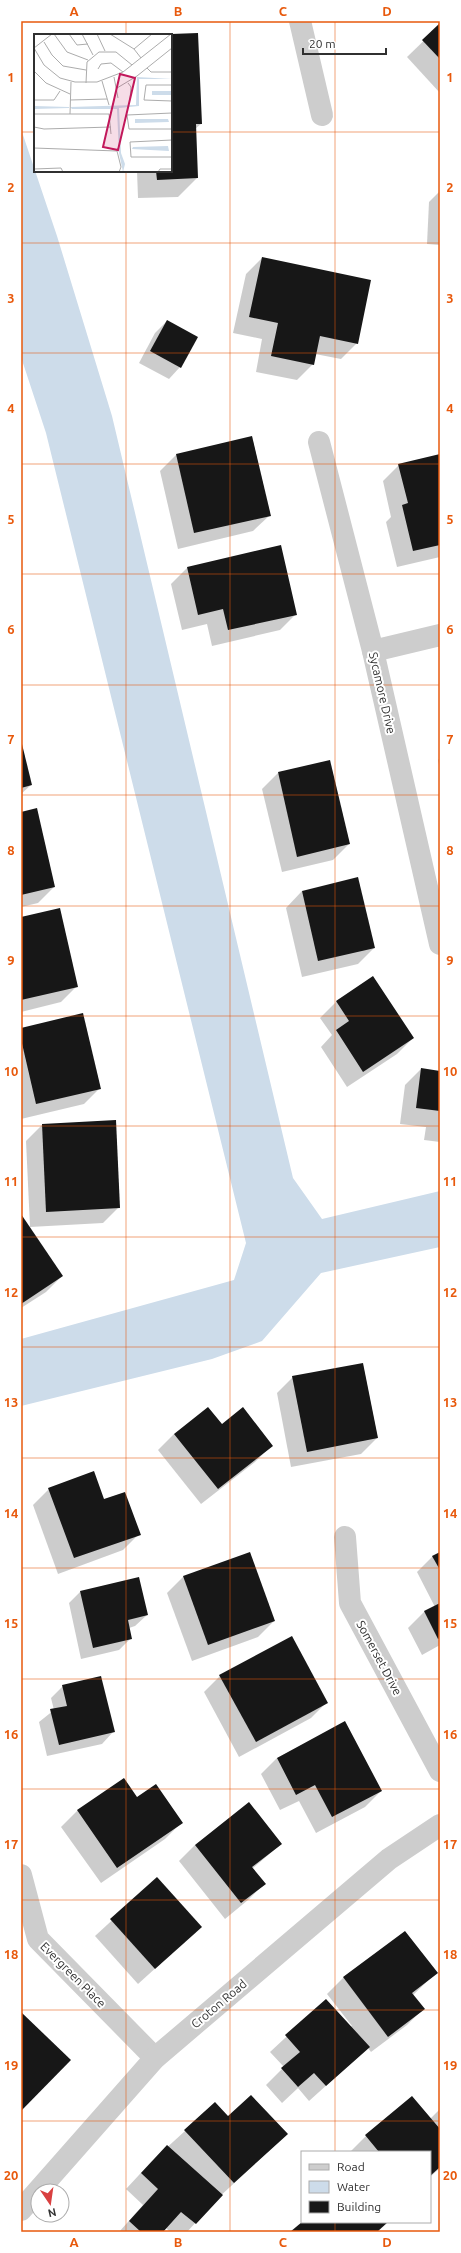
<svg xmlns="http://www.w3.org/2000/svg" width="461" height="2253" viewBox="0 0 461 2253" font-family="Ubuntu,sans-serif">
<style>
.water{fill:#cddcea}
.shadow{fill:#0003}
.building{fill:#171717}
.lines{fill:none;stroke-linecap:round;stroke-linejoin:round}
.minor{stroke:#cdcdcd;stroke-width:22}
.grid{fill:none;stroke:#e8590c;stroke-width:1;stroke-opacity:0.55}
.labels{text-anchor:middle;stroke-width:4;stroke-linejoin:round;paint-order:stroke}
.street-label{font-size:12px;fill:#303030;stroke:#fff}
.inset-road{fill:none;stroke:#acacac;stroke-width:1}
.view{fill:#c2185b;fill-opacity:0.15;stroke:#c2185b;stroke-width:2}
.inset-edge{fill:none;stroke:#303030;stroke-width:2}
.neatline{fill:none;stroke:#e8590c;stroke-width:1.5}
.grid-label{font-size:13px;text-anchor:middle;font-weight:bold;fill:#e8590c}
</style>
<rect width="100%" height="100%" fill="#fff"/>
<!-- water -->
<polygon class="water" points="21,129 57,236 112,416 293,1178 322,1219 440,1191 440,1247 321,1273 262,1341 212,1359 21,1406 21,1339 234,1280 246,1243 46,433 21,357"/>
<!-- shadow -->
<g class="shadow">
<polygon points="440,25 440,93 407,57"/>
<polygon points="171,35 201,124 195,129 197,178 178,197 138,198 137,171 171,171"/>
<polygon points="440,191 440,245 427,244 429,202"/>
<polygon points="262,258 357,343 341,359 315,354 313,364 297,380 256,372 262,339 233,333 246,274"/>
<polygon points="167,321 180,367 169,379 139,363 155,333"/>
<polygon points="252,437 270,515 253,531 178,549 160,471 176,455"/>
<polygon points="440,455 440,557 397,567 386,522 391,517 383,481 399,465"/>
<polygon points="280,546 296,614 280,630 212,646 207,624 182,630 171,584 187,568"/>
<polygon points="21,742 31,785 21,794"/>
<polygon points="440,758 440,770 438,760"/>
<polygon points="278,773 349,844 333,860 282,872 262,789"/>
<polygon points="21,813 54,887 38,903 21,907"/>
<polygon points="302,891 374,948 358,964 302,977 286,908"/>
<polygon points="21,918 77,986 61,1002 21,1012"/>
<polygon points="373,978 413,1038 397,1054 347,1087 321,1047 332,1035 320,1018 336,1002"/>
<polygon points="21,1029 100,1088 84,1104 21,1119"/>
<polygon points="421,1069 440,1072 440,1142 424,1140 426,1127 400,1124 405,1085"/>
<polygon points="115,1121 119,1207 103,1223 30,1227 26,1141 42,1125"/>
<polygon points="21,1216 62,1276 46,1292 21,1308"/>
<polygon points="293,1377 377,1438 361,1454 291,1467 277,1393"/>
<polygon points="222,1425 271,1446 255,1462 201,1504 158,1450 174,1434"/>
<polygon points="49,1489 103,1501 139,1534 123,1550 58,1574 33,1505"/>
<polygon points="440,1553 440,1645 422,1655 408,1628 424,1612 435,1607 417,1572 433,1556"/>
<polygon points="249,1554 274,1621 258,1637 192,1661 167,1593 183,1577"/>
<polygon points="80,1592 147,1615 135,1626 129,1628 131,1638 119,1650 81,1659 69,1603"/>
<polygon points="220,1676 327,1702 311,1718 239,1757 204,1692"/>
<polygon points="63,1686 113,1732 102,1744 47,1756 39,1722 54,1710 51,1698"/>
<polygon points="344,1723 381,1791 365,1807 316,1833 299,1801 280,1810 261,1774 277,1758"/>
<polygon points="124,1779 137,1798 181,1823 165,1839 101,1883 61,1827 77,1811"/>
<polygon points="249,1803 281,1844 252,1869 264,1884 248,1900 225,1919 179,1861 195,1845"/>
<polygon points="157,1879 201,1927 138,1984 95,1936"/>
<polygon points="405,1932 436,1973 413,1995 423,2009 407,2025 371,2052 368,2048 309,2101 298,2088 282,2103 266,2085 284,2067 270,2052 326,2000 350,2027 352,2026 327,1994 343,1978"/>
<polygon points="440,2109 440,2168 430,2177 430,2152 350,2152 366,2136 430,2119"/>
<polygon points="228,2118 270,2150 217,2199 187,2232 170,2232 166,2228 162,2232 119,2232 143,2205 126,2189 151,2162 185,2131"/>
</g>
<!-- building -->
<g class="building">
<polygon points="440,23 440,59 422,40"/>
<polygon points="198,33 202,124 196,124 198,178 157,180 156,171 171,171 171,34"/>
<polygon points="262,257 371,280 358,344 320,336 314,365 271,356 278,323 249,317"/>
<polygon points="167,320 198,337 181,368 150,351"/>
<polygon points="252,436 271,516 194,533 176,454"/>
<polygon points="440,454 440,545 413,551 402,505 408,503 398,464"/>
<polygon points="281,545 297,615 228,630 223,609 198,615 187,567"/>
<polygon points="21,740 32,785 21,788"/>
<polygon points="330,760 350,844 297,857 278,772"/>
<polygon points="37,808 55,887 21,895 21,812"/>
<polygon points="358,877 375,948 318,961 302,891"/>
<polygon points="60,908 78,987 21,1000 21,917"/>
<polygon points="373,976 414,1038 363,1072 336,1030 349,1021 336,1001"/>
<polygon points="83,1013 101,1089 36,1104 21,1039 21,1028"/>
<polygon points="421,1068 440,1071 440,1111 416,1108"/>
<polygon points="116,1120 120,1208 46,1212 42,1124"/>
<polygon points="21,1214 63,1276 21,1304"/>
<polygon points="363,1363 378,1438 307,1452 292,1376"/>
<polygon points="208,1407 222,1424 243,1407 273,1446 218,1489 174,1434"/>
<polygon points="94,1471 104,1499 125,1492 141,1535 74,1558 48,1488"/>
<polygon points="250,1552 275,1621 208,1645 183,1576"/>
<polygon points="440,1552 440,1570 432,1556"/>
<polygon points="139,1577 148,1615 128,1620 132,1639 93,1648 80,1591"/>
<polygon points="440,1603 440,1638 438,1639 424,1611"/>
<polygon points="292,1636 328,1703 256,1742 219,1675"/>
<polygon points="101,1676 115,1732 59,1745 50,1709 67,1706 62,1685"/>
<polygon points="345,1721 382,1791 332,1817 315,1785 296,1795 277,1758"/>
<polygon points="124,1778 137,1797 156,1784 183,1823 117,1868 77,1810"/>
<polygon points="249,1802 282,1844 252,1867 266,1884 241,1903 195,1845"/>
<polygon points="157,1877 202,1927 155,1969 110,1919"/>
<polygon points="405,1931 438,1973 412,1993 425,2009 388,2037 343,1977"/>
<polygon points="326,1999 370,2047 326,2086 314,2073 298,2087 281,2068 300,2052 285,2035"/>
<polygon points="21,2012 71,2060 21,2111"/>
<polygon points="251,2095 288,2134 234,2183 184,2130 215,2102 228,2116"/>
<polygon points="412,2096 440,2129 440,2167 430,2176 430,2152 379,2152 365,2135"/>
<polygon points="167,2145 223,2195 196,2224 181,2212 163,2232 141,2232 129,2221 158,2189 141,2173"/>
<polygon points="302,2222 388,2222 377,2232 290,2232"/>
</g>
<g class="lines">
<!-- minor -->
<g class="minor">
<polyline points="300,21 322,115"/>
<polyline points="319,442 373,651 440,944"/>
<polyline points="373,651 440,635"/>
<polyline points="345,1537 350,1603 440,1771"/>
<polyline points="21,1875 38,1939 155,2058"/>
<polyline points="21,2210 155,2058 389,1859 440,1825"/>
</g>
</g>
<!-- grid -->
<path class="grid" d="M126,21v14M230,21v2211M335,21v2131M21,132h14M171,132h269M126,171v2061M21,243h419M21,353h419M21,464h419M21,574h419M21,685h419M21,795h419M21,906h419M21,1016h419M21,1126h419M21,1237h419M21,1347h419M21,1458h419M21,1568h419M21,1679h419M21,1789h419M21,1900h419M21,2010h419M21,2121h419M335,2222v10"/>
<g class="labels">
<!-- street labels -->
<g class="street-label">
<text transform="translate(382 693) rotate(77)" y="4">Sycamore Drive</text>
<text transform="translate(379 1658) rotate(62)" y="4">Somerset Drive</text>
<text transform="translate(73 1975) rotate(45)" y="4">Evergreen Place</text>
<text transform="translate(219 2004) rotate(-40)" y="4">Croton Road</text>
</g>
</g>
<!-- overview -->
<g transform="translate(34 34)">
<rect width="138" height="138" fill="#fff"/>
<path d="M103,43l35,2h-33v27l-20,2 2,45 4,11 -2,8 -4,-19 -2,-44h-45l-2,-2 66,-2zM118,57h20v4h-20zM0,72l35,1v1l-35,1zM101,85h33l1,3 -34,1zM134,112l1,5 -37,-2 1,-2z" fill="#cddcea"/>
<path class="inset-road" d="M20,0l13,18 21,8M35,0l8,11 11,-1M48,0l11,21M63,0l8,17M76,0l24,15 7,9M10,8l8,13 11,11 23,4M0,14l10,17 16,13 15,4h22l26,-10 48,-38M0,14l18,-14M100,15l18,-15M113,34l4,4h21M64,35l3,-5 10,-1 12,9M0,37l12,12 24,11M80,43l4,21M68,47l7,24M52,49l1,-21 12,-10h17l16,13M94,49l3,4 -1,12M138,51h-26l-2,15 28,1M83,54l20,-12 35,-28M0,66h20l6,-9M36,66l37,-1M138,79l-45,2 2,14h43M0,80h75l2,20M36,80l1,-32M0,93l10,2 67,-2M138,106l-42,2 1,15h41M0,114l83,3 4,16 -2,5M0,135l27,-1 2,4M124,138l2,-3h12"/>
<path class="view" d="M86,40l15,4 -17,72 -15,-3z"/>
<rect width="138" height="138" class="inset-edge"/>
</g>
<!-- border -->
<rect width="461" height="2253" fill="none" stroke="#ffffff" stroke-width="44"/>
<!-- legend -->
<rect x="301" y="2151" width="130" height="72" fill="#ffffff" stroke="#acacac"/>
<rect x="309" y="2164" width="20" height="6" fill="#cdcdcd" stroke="#acacac"/>
<text x="337" y="2171" font-size="12" fill="#303030">Road</text>
<rect x="309" y="2181" width="20" height="12" fill="#cddcea" stroke="#acacac"/>
<text x="337" y="2191" font-size="12" fill="#303030">Water</text>
<rect x="309" y="2201" width="20" height="12" fill="#171717" stroke="#acacac"/>
<text x="337" y="2211" font-size="12" fill="#303030">Building</text>
<!-- north arrow -->
<g transform="translate(50 2203) rotate(167)"><circle r="19" fill="#ffffff" stroke="#acacac"/>
<path d="M0-3L7 15L0 10L-7 15Z" fill="#d94040"/>
<text y="-6" font-size="11" font-weight="bold" text-anchor="middle" fill="#303030">N</text>
</g>
<!-- scale -->
<path d="M303 48v6h83v-6" fill="none" stroke="#303030" stroke-width="2"/>
<text x="309" y="48" font-size="12" fill="#303030" stroke="#ffffff" stroke-width="3" paint-order="stroke">20 m</text>
<rect x="22" y="22" width="417" height="2209" class="neatline"/>
<g class="grid-label">
<text x="74" y="16">A</text>
<text x="178" y="16">B</text>
<text x="283" y="16">C</text>
<text x="387" y="16">D</text>
<text x="11" y="82">1</text>
<text x="450" y="82">1</text>
<text x="11" y="192">2</text>
<text x="450" y="192">2</text>
<text x="11" y="303">3</text>
<text x="450" y="303">3</text>
<text x="11" y="413">4</text>
<text x="450" y="413">4</text>
<text x="11" y="524">5</text>
<text x="450" y="524">5</text>
<text x="11" y="634">6</text>
<text x="450" y="634">6</text>
<text x="11" y="744">7</text>
<text x="450" y="744">7</text>
<text x="11" y="855">8</text>
<text x="450" y="855">8</text>
<text x="11" y="965">9</text>
<text x="450" y="965">9</text>
<text x="11" y="1076">10</text>
<text x="450" y="1076">10</text>
<text x="11" y="1186">11</text>
<text x="450" y="1186">11</text>
<text x="11" y="1297">12</text>
<text x="450" y="1297">12</text>
<text x="11" y="1407">13</text>
<text x="450" y="1407">13</text>
<text x="11" y="1518">14</text>
<text x="450" y="1518">14</text>
<text x="11" y="1628">15</text>
<text x="450" y="1628">15</text>
<text x="11" y="1739">16</text>
<text x="450" y="1739">16</text>
<text x="11" y="1849">17</text>
<text x="450" y="1849">17</text>
<text x="11" y="1959">18</text>
<text x="450" y="1959">18</text>
<text x="11" y="2070">19</text>
<text x="450" y="2070">19</text>
<text x="11" y="2180">20</text>
<text x="450" y="2180">20</text>
<text x="74" y="2247">A</text>
<text x="178" y="2247">B</text>
<text x="283" y="2247">C</text>
<text x="387" y="2247">D</text>
</g>
</svg>
